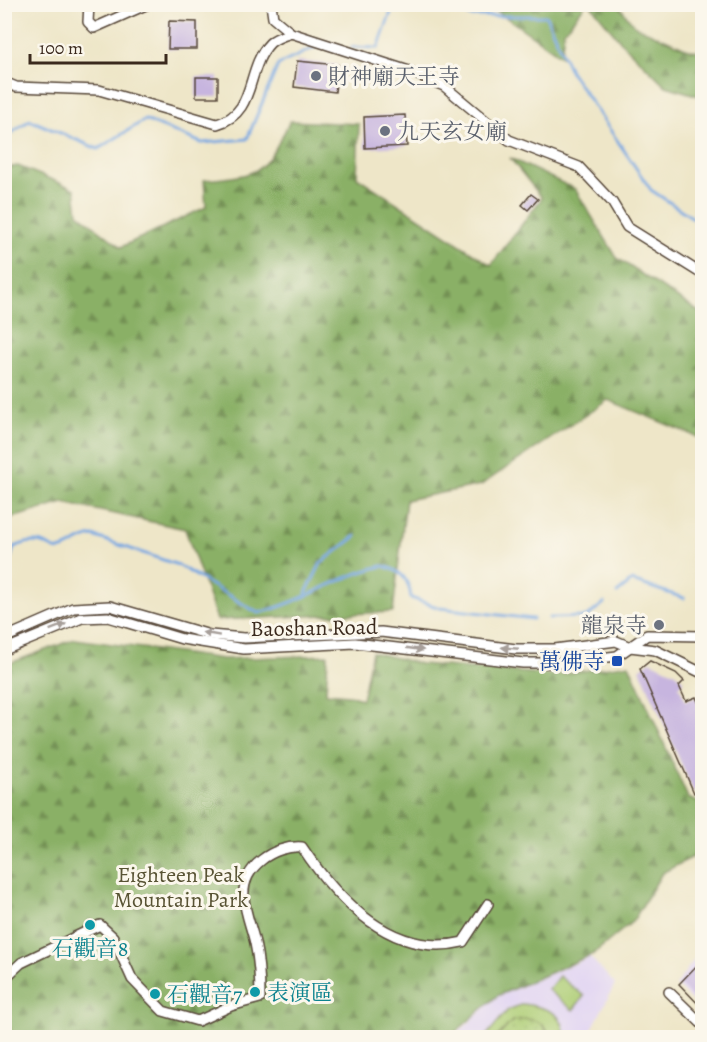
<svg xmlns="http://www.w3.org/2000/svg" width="707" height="1042" viewBox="0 0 707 1042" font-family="Alegreya,'Noto Serif TC',serif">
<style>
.built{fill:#e1d4f3}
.green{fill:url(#green-dots);stroke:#747c4a;stroke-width:1.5}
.forest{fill:url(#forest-firs);stroke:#626d42;stroke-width:1.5}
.pitch{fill:#adcd75;stroke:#747c4a;stroke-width:1.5}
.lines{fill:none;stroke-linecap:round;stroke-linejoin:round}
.stream{stroke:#77a7e1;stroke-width:3}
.building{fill:#c7b5df}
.minor-casing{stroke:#564638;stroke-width:12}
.minor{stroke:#fff;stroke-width:9}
.oneway{fill:#a79f9a}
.worship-dot{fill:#6b7280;stroke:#fbf7ec;stroke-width:2}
.transit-dot{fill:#1a4fb4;stroke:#fbf7ec;stroke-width:2}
.culture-dot{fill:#0f9aa8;stroke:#fbf7ec;stroke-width:2}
.labels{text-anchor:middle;stroke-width:6;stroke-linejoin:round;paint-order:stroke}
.worship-label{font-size:22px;fill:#5b616d;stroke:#fbf7ec;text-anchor:start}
.street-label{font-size:22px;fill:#3b2a1e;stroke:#fbf7ec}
.transit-label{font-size:22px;fill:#164399;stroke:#fbf7ec;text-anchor:end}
.park-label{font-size:22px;fill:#585334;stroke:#fbf7ec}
.culture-label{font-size:22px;fill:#0d838f;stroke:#fbf7ec;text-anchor:start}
</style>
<defs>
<pattern id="green-dots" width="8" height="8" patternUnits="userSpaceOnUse" patternTransform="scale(1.5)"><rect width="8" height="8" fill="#adcd75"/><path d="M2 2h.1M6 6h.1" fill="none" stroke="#96b065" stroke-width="1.8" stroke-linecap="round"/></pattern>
<pattern id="forest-firs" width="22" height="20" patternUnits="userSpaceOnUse" patternTransform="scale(1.5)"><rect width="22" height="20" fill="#8ab066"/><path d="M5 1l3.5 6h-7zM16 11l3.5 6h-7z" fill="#728f53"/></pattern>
</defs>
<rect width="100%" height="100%" fill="#fbf7ec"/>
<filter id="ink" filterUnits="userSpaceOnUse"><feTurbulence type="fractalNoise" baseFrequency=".0167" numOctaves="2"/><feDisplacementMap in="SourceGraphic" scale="12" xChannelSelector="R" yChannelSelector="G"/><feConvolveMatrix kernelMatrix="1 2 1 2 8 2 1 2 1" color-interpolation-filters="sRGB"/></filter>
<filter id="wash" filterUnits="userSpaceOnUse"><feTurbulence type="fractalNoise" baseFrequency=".008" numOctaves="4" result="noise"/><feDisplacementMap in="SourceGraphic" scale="24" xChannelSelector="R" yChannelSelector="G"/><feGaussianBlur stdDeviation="1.35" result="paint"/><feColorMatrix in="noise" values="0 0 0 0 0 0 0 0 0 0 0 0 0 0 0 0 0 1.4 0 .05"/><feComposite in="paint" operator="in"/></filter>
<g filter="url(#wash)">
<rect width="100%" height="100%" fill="#eee6c8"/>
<!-- built -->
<g class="built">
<polygon points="702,949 702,1011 676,985"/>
<polygon points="590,957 615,984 588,1037 452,1038 497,997"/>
</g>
<!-- green -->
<polygon class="green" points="532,1018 542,1024 550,1037 497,1038 512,1021"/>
<!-- forest -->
<g class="forest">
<polygon points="499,5 499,4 585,5 564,31 561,56 494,9"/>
<polygon points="591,5 618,5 635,26 690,50 702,51 702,97 666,86 621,42"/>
<path d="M290,121l69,3 -2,53 134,88 51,-67 -32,-40 65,31 42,69 85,56v125l-94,-39 -127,85 -75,15 -13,112 -176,8 -32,-91 -122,-26 -58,17v-352l13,-2 57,23 3,24 43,34 85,-40 -2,-27c59,-5 59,-7 86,-59z"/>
<polygon points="75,639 223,659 328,655 326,693 348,695 362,699 372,652 421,664 556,675 629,664 688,798 702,804 702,852 662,873 633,921 593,954 497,996 450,1037 5,1038 5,665"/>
</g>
<!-- pitch -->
<g class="pitch">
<polygon points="559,976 584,996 573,1010 548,990"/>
<path d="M523,1004c21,3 43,8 41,33h-14c-6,-18 -21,-20 -38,-16l-15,16h-12l23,-27z"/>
</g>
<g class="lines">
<!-- stream -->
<g class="stream">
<polyline points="461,4 469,16 546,16 570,71 651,190 702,224"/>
<polyline points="352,47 378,48 394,4"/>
<polyline points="4,138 30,120 98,149 145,120 202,143 247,139 278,65 316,47"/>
<path d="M4,579l10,-32c8,-3 18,-7 28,-4 8,2 12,9 21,6 12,-4 15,-10 30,-13l85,29 80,48c44,-10 81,-38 125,-47 19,5 26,13 28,32l29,10 93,11"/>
<polyline points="306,593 321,563 356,536"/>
<polyline points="617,593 632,581 684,598"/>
<polyline points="549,618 587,617 604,603"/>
</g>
</g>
<g id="blocks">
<!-- building -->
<g class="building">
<polygon points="169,21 197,22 197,49 168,49"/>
<polygon points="297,61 338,65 335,92 294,87"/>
<rect x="196" y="77" width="22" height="20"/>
<polygon points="405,115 407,146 365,148 364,117"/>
<polygon points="531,194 538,199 528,210 522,205"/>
<polygon points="650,661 676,673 684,681 679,686 686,701 696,697 702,711 702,789 694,793 640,669"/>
<polygon points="702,960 702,1008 679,984"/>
</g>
</g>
</g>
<g filter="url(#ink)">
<use href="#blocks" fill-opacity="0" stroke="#564638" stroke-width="1.5"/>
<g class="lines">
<defs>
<g id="minor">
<polyline points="89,4 88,22 94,28 148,4"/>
<polyline points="271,4 273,18 291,33 409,71 444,86 509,140 579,167 612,202 627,227 702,274"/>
<path d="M4,82l12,5 83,3 118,34c40,-11 28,-55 53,-81 5,-5 15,-8 21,-10"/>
<polyline points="4,638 73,608 110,606 210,635 244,638 381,632 516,649 555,649 616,641 630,647 655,650 702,673"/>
<polyline points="4,650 82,618 108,617 182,639 244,649 355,643 523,663 557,663 617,656 647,635 702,636"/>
<path d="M4,979l17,-16 79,-38 13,12 19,42 31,32 35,10 33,-15 29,-8c0,-18 -1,-37 -5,-55 -3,-14 -10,-30 -11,-45 -3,-31 30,-53 58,-51 35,53 91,112 161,95l25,-38"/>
<polyline points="669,992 702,1024"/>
</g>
</defs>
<!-- minor casing -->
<use href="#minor" class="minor-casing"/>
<!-- minor -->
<use href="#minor" class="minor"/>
</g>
<!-- one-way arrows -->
<defs><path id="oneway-solid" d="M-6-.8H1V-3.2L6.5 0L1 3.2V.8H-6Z" transform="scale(1.5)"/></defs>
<g class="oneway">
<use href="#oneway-solid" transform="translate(58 627) rotate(-21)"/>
<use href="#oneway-solid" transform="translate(211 634) rotate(-170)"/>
<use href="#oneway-solid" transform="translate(510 648) rotate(-175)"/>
<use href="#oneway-solid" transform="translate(415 649) rotate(8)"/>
</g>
</g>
<!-- markers -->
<g class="worship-dot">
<circle cx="316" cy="76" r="6"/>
<circle cx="385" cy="131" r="6"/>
<circle cx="659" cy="625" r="6"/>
</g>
<rect class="transit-dot" x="611" y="655" width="12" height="12" rx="3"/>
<g class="culture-dot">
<circle cx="90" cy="925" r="6"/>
<circle cx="255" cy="992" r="6"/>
<circle cx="155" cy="994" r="6"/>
</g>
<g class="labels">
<!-- worship labels -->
<g class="worship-label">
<text x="328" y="84">財神廟天王寺</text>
<text x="397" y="139">九天玄女廟</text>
<text x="647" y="633" text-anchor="end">龍泉寺</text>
</g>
<!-- street labels -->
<g class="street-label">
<text transform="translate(314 627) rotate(-1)" y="8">Baoshan Road</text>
</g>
<!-- transit labels -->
<g class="transit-label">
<text x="605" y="669">萬佛寺</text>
</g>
<!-- park labels -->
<g class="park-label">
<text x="181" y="882">Eighteen Peak<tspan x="181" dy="25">Mountain Park</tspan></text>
</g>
<!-- culture labels -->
<g class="culture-label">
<text x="90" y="956" text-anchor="middle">石觀音8</text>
<text x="267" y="1000">表演區</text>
<text x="167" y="1002">石觀音7</text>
</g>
</g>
<!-- margin -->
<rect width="707" height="1042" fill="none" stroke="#fbf7ec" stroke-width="24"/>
<!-- scale -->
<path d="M30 54v9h136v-9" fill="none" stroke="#3b2a1e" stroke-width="3"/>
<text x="39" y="54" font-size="18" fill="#3b2a1e" stroke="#fbf7ec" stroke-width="4.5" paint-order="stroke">100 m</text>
</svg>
